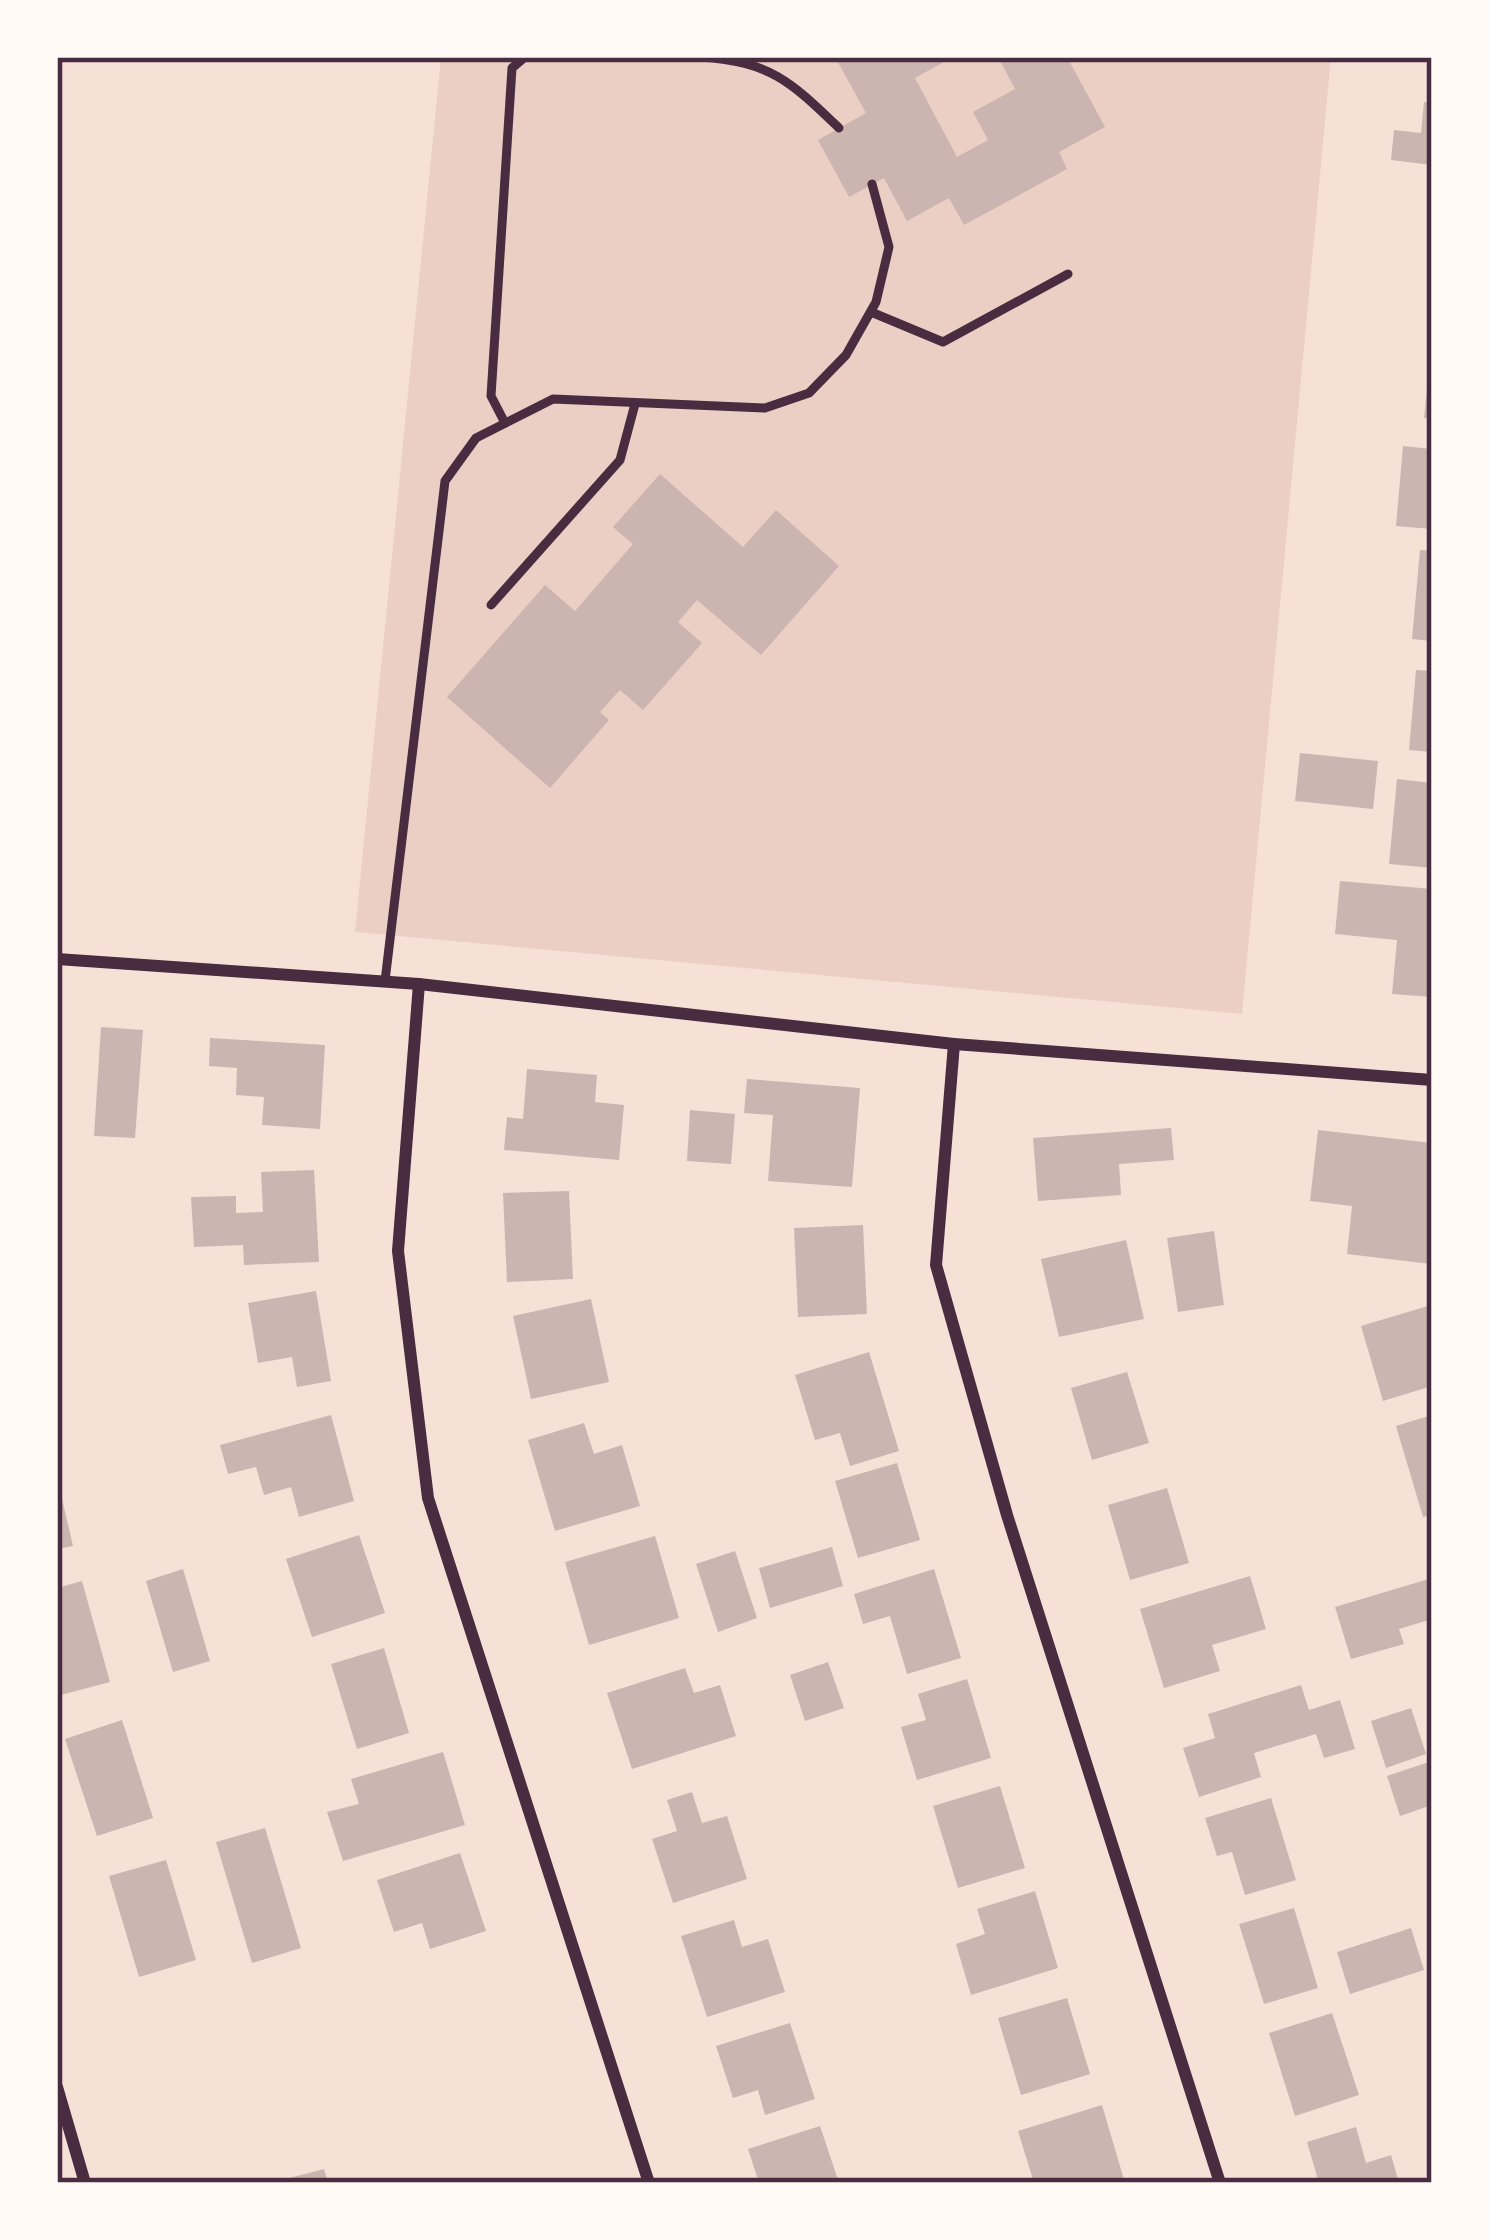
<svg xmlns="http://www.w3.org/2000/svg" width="1489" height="2240" viewBox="0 0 1489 2240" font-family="Commissioner,sans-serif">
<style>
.green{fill:#ebcfc5}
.building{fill:#ccb4b1}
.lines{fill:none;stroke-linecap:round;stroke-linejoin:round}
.service{stroke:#4a2c40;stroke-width:9}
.minor{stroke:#4a2c40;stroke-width:12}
.neatline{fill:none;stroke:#4a2c40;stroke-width:4.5}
</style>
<rect width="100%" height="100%" fill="#f7e1d7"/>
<!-- green -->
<polygon class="green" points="441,57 1331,57 1242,1014 355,932"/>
<!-- building -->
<g class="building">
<polygon points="835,57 953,57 915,78 957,157 988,140 973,112 1015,89 998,57 1067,57 1105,127 1059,152 1067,169 964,225 949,198 907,221 884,178 849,197 818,140 866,113"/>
<polygon points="1424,102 1432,103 1432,165 1391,160 1394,130 1421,133"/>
<polygon points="1429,370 1432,370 1432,419 1424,418"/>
<polygon points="1403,446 1432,449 1432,529 1396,526"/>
<polygon points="660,474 743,547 776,510 839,566 761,655 697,600 678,622 702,643 643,710 620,690 600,712 609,720 550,788 447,697 545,585 575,611 633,544 613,527"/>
<polygon points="1420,550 1432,551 1432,641 1412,639"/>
<polygon points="1416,670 1432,671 1432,752 1409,750"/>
<polygon points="1300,753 1378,761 1373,809 1295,801"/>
<polygon points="1397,779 1432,783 1432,868 1389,864"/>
<polygon points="1340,881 1432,889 1432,997 1392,994 1397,940 1335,934"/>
<polygon points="101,1027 143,1030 135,1138 94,1136"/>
<polygon points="210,1038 325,1045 320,1129 262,1125 264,1097 236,1095 237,1068 209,1066"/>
<polygon points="527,1069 597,1075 595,1102 624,1105 619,1160 504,1150 507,1117 523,1119"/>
<polygon points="747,1079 860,1088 852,1187 768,1181 773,1115 744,1113"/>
<polygon points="690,1110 735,1114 731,1164 687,1161"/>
<polygon points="1171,1128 1174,1160 1119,1164 1121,1195 1038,1201 1033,1138"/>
<polygon points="1318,1130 1432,1143 1431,1264 1347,1254 1352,1206 1310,1201"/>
<polygon points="314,1170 319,1262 244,1265 243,1245 194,1247 191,1197 236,1196 236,1213 263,1212 261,1172"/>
<polygon points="569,1191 573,1279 507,1282 503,1193"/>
<polygon points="863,1225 867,1314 798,1317 794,1228"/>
<polygon points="1214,1231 1224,1305 1178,1312 1167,1238"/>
<polygon points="1126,1240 1144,1319 1059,1337 1041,1259"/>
<polygon points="316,1291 331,1381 297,1387 292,1357 258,1363 248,1303"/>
<polygon points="591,1299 609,1382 531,1399 513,1316"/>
<polygon points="1428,1306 1432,1320 1432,1386 1383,1401 1361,1326"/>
<polygon points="869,1352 899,1451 850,1466 840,1433 815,1440 795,1375"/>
<polygon points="1127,1372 1149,1443 1092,1460 1071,1388"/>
<polygon points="331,1415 354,1501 299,1517 291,1487 264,1495 256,1467 228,1474 220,1445"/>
<polygon points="1432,1415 1432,1515 1423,1517 1396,1426"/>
<polygon points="584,1423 594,1454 622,1445 640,1506 555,1531 528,1440"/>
<polygon points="897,1463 920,1540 858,1558 835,1481"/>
<polygon points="57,1477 73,1546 57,1549"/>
<polygon points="1167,1488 1189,1563 1130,1580 1108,1505"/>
<polygon points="359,1535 385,1613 312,1637 286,1559"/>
<polygon points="655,1536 679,1618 589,1645 565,1562"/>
<polygon points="832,1547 843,1586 770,1608 759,1568"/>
<polygon points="735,1551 757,1618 718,1632 696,1564"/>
<polygon points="183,1569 210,1661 173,1672 146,1581"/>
<polygon points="934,1569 961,1658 907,1674 890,1616 863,1624 854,1594"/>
<polygon points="1250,1576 1266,1629 1212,1645 1220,1671 1164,1688 1140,1609"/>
<polygon points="1432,1578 1432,1619 1399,1629 1404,1644 1351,1659 1335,1607"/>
<polygon points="82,1581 110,1682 57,1696 57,1588"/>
<polygon points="384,1648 409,1733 357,1749 331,1664"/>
<polygon points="828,1662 844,1708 805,1721 790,1675"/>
<polygon points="685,1668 694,1693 720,1685 736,1736 632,1769 607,1693"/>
<polygon points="967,1679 991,1758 917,1780 901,1727 926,1720 918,1694"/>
<polygon points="1301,1685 1309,1710 1340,1700 1355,1749 1324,1758 1316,1734 1254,1753 1261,1777 1199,1797 1183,1748 1215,1738 1208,1714"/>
<polygon points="1411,1708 1426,1754 1386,1768 1371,1721"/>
<polygon points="122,1720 153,1818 97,1836 65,1739"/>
<polygon points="443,1752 465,1825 343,1861 327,1812 359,1804 351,1779"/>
<polygon points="1432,1761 1432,1805 1400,1816 1387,1776"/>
<polygon points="1000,1786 1025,1868 958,1888 933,1806"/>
<polygon points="692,1792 702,1823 727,1816 747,1879 673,1903 652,1839 677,1831 667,1800"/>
<polygon points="1271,1798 1296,1880 1245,1895 1232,1852 1217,1856 1205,1818"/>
<polygon points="265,1828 301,1948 252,1963 216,1842"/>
<polygon points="460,1853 486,1931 430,1949 422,1923 394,1932 377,1880"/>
<polygon points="166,1860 196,1960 139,1977 109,1876"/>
<polygon points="1035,1891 1058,1968 971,1995 956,1944 985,1934 977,1909"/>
<polygon points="1294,1908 1318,1988 1264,2004 1239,1924"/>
<polygon points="734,1920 742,1947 768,1939 785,1992 707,2017 681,1936"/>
<polygon points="1411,1928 1424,1970 1350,1994 1337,1952"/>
<polygon points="1067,1998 1090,2074 1021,2095 998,2018"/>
<polygon points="1332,2013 1359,2095 1295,2116 1269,2033"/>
<polygon points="790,2023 815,2099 765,2115 758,2090 733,2098 716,2046"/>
<polygon points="1102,2105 1125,2183 1034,2183 1018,2131"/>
<polygon points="820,2126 839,2183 759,2183 748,2149"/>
<polygon points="1356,2127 1366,2163 1391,2155 1399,2183 1319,2183 1307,2142"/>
<polygon points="324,2169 328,2183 278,2183 278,2181"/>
</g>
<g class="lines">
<!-- service -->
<g class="service">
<path d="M701,57c70,5 89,24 138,71"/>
<polyline points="871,312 943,342 1068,274"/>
<polyline points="505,423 491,396 512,68 525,57"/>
<polyline points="491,605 620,460 635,404"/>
<polyline points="385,981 445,481 476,438 553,399 765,408 809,393 846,355 876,302 889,247 872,184"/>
</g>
<!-- minor -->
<g class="minor">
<polyline points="57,959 419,984 954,1044 1432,1080"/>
<polyline points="419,984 398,1251 428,1498 649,2183"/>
<polyline points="954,1044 936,1265 1007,1515 1220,2183"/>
<polyline points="57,2087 85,2183"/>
</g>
</g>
<!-- border -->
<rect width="1489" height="2240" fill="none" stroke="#fffaf5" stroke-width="120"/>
<rect x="60" y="60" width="1369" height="2120" class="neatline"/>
</svg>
